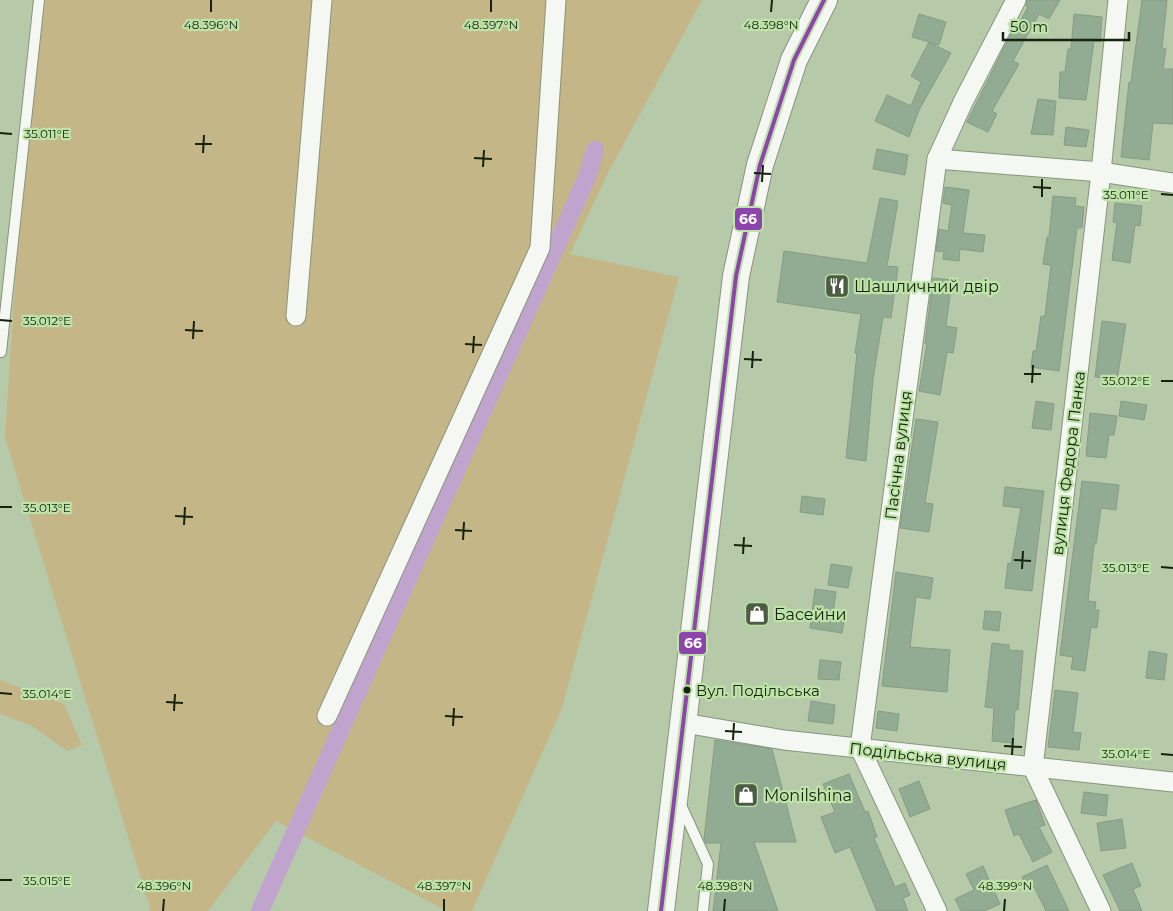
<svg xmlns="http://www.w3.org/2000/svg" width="1173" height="911" viewBox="0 0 1173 911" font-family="Montserrat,sans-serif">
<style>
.green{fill:#c4b687}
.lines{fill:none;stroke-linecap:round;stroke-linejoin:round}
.canal{stroke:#c1a4ce;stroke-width:18}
.building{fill:#92ac93;stroke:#879b85}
.service-casing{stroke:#86957c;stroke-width:12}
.minor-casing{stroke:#86957c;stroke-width:21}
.secondary-casing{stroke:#86957c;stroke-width:28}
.service{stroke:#f4f7f2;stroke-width:10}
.minor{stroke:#f4f7f2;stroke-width:19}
.secondary{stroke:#f4f7f2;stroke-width:26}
.bus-1-casing{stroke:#bee4a9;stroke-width:8}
.bus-1{stroke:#8e44ad;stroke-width:4}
.ticks{fill:none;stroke:#15230c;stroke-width:2}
.bus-dot{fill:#15230c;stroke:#bee4a9;stroke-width:2}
.labels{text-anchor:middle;stroke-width:4.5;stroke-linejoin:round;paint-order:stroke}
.bus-label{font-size:15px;fill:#15230c;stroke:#bee4a9;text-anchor:start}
.poi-label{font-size:16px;fill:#15230c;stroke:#bee4a9;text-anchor:start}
.street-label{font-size:16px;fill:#15230c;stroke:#bee4a9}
.ticks-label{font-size:12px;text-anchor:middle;fill:#15230c;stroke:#bee4a9;stroke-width:4.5;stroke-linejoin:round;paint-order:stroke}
.line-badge{stroke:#bee4a9;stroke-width:2}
.badge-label{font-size:14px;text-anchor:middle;font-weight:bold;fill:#fff}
</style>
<rect width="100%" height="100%" fill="#b6caa9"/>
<!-- green -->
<g class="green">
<polygon points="45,0 702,0 609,171 570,254 679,277 562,708 472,911 447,911 276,821 208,911 151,911 5,438 18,238"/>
<polygon points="0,680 64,704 82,745 67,751 32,726 0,714"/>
</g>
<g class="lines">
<!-- canal -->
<polyline class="canal" points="260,911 587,177 595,150"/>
</g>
<!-- building -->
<g class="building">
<polygon points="1027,0 1060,0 1049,19 1039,14 1013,61 1019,64 992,111 997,114 988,132 967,122 1016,24 1018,25 1028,7 1026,6"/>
<polygon points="1142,0 1167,0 1162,48 1166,49 1163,69 1173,69 1173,124 1153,123 1149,160 1121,157 1129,82 1131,82"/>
<polygon points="919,14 946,22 939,45 930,43 951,53 919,110 909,137 875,121 887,95 911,106 921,82 911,76 929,42 912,37"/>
<polygon points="1074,14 1102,17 1100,42 1094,41 1086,100 1059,98 1060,72 1065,72 1068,49 1071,49"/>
<polygon points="1038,99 1056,101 1053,135 1031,134"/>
<polygon points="1066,127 1089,130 1086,147 1064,145"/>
<polygon points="877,149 908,155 905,175 873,169"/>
<polygon points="945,187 969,190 963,233 985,235 983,252 960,249 959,261 943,259 944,252 936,251 939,229 948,231 952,205 943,203"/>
<polygon points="1053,196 1076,198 1075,206 1084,207 1082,228 1077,228 1059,371 1031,367 1033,351 1036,351 1041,316 1045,316 1051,265 1043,264 1047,237 1049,237"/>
<polygon points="880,198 898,201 887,266 898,267 891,318 883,317 873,379 866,461 846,458 857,353 855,353 861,314 777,302 784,251 867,263"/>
<polygon points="1115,203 1142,206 1140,226 1135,225 1130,263 1112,260 1117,223 1113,222"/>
<polygon points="933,278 952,280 946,326 957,328 953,353 947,352 940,395 919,391 927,344 925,344"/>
<polygon points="1102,321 1126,324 1117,380 1095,377"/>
<polygon points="1036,401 1054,404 1051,430 1032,428"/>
<polygon points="1121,401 1147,405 1144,420 1119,416"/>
<polygon points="1090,413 1117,416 1114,435 1109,435 1106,458 1086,456"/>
<polygon points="916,419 938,422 925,503 933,504 929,532 900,528"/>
<polygon points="1082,481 1119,485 1116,510 1101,508 1096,544 1094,544 1088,601 1096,602 1095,610 1099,610 1097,628 1091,627 1085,671 1071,669 1073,657 1060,655"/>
<polygon points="1005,487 1044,491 1032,591 1005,588 1008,563 1011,564 1021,508 1003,506"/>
<polygon points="802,496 825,499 823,515 800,512"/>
<polygon points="831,564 852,567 848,588 828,585"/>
<polygon points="896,572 933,578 930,599 916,597 910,647 950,650 947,692 882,686"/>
<polygon points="815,589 836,592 833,613 845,615 842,633 810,628"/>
<polygon points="985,611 1001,612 999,631 983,629"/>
<polygon points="992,643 1009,645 1009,650 1023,651 1018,710 1015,710 1013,743 992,741 994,708 985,707"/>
<polygon points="1149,651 1167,654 1164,680 1146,678"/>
<polygon points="820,660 841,662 839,680 818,679"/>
<polygon points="1055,690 1078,693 1073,732 1081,733 1079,750 1048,747"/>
<polygon points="811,701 835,705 833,724 808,721"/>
<polygon points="878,711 899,714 897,731 876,728"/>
<polygon points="715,740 772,749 796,842 754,842 778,911 713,911 721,843 706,843 704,839"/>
<polygon points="849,774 865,812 868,811 877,837 874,838 895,887 905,883 910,895 903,898 908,911 877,911 850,847 835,853 821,817 835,812 823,784"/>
<polygon points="919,781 930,809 910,817 899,789"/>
<polygon points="1084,792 1108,795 1106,816 1081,813"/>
<polygon points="1036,800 1045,825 1039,827 1052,852 1033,862 1019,834 1014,836 1005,810"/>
<polygon points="1122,819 1126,848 1101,851 1097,823"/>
<polygon points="1132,863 1141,886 1133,889 1142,911 1120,911 1103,875"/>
<polygon points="1047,865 1069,911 1046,911 1034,887 1028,890 1022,877"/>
<polygon points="983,866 1000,904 984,911 961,911 955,899 974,890 966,874"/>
</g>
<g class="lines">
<defs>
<g id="service">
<polyline points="1,352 39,0"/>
<polyline points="680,803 708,864 703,911"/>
</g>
<g id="minor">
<polyline points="937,159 1101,172 1173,183"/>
<polyline points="296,316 322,0"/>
<polyline points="327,716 540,248 556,0"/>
<polyline points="684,723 784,740 1173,782"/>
<polyline points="937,911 860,748 937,159 964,100 1016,0"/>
<polyline points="1101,911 1033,768 1101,172 1118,0"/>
</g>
<polyline id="secondary" points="661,911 736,276 760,165 794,60 824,0"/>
</defs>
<!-- service casing -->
<use href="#service" class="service-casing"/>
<!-- minor casing -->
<use href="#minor" class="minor-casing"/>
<!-- secondary casing -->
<use href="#secondary" class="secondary-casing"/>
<!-- service -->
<use href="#service" class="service"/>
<!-- minor -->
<use href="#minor" class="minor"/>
<!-- secondary -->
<use href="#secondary" class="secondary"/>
<defs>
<polyline id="bus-1" points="661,911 736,276 760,165 794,60 824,0"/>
</defs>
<!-- bus-1 casing -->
<use href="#bus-1" class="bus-1-casing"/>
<!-- bus-1 -->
<use href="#bus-1" class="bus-1"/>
</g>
<!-- ticks -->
<path class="ticks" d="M211,12v-12M491,12v-12M771,12l1,-12M0,133l12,1M195,144h17M203,153l1,-18M474,158l18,1M483,167l1,-17M754,173l17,1M762,182l1,-17M1033,187l18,1M1161,194l12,1M1042,197v-18M0,320l12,1M185,330l18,1M193,339l1,-18M465,344l17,1M473,353l1,-17M744,359l18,1M752,368l1,-17M1024,374h17M1161,381h12M1032,383l1,-18M0,507h12M175,516l18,1M184,525l1,-18M455,530l17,1M463,540l1,-18M734,545l18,1M743,554l1,-17M1014,560l17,1M1161,567l12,1M1022,569l1,-18M0,693l12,1M166,702l17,1M174,711l1,-17M445,716l18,1M453,726l1,-18M725,731l17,1M733,740l1,-17M1004,746l18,1M1161,754l12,1M1012,755l1,-17M0,880h12M163,911l1,-12M444,911v-12M724,911l1,-12M1004,911l1,-12"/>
<!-- icons -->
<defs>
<symbol id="restaurant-square" viewBox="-11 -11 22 22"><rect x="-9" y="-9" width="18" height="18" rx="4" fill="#4d5d43" stroke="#bee4a9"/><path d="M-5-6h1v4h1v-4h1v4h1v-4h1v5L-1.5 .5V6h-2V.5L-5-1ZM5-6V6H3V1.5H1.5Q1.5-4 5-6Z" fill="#fff"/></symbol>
<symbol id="shop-square" viewBox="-11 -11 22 22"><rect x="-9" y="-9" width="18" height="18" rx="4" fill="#4d5d43" stroke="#bee4a9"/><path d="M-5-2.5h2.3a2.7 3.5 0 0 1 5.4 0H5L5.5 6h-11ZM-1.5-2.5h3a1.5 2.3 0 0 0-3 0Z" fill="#fff"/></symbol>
</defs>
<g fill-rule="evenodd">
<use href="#restaurant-square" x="823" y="272" width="28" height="28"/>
<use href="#shop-square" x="743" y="600" width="28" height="28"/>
<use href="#shop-square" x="732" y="781" width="28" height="28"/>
</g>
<!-- markers -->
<circle class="bus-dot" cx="687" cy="690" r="4.5"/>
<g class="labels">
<!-- bus labels -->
<g class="bus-label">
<text x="696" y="696">Вул. Подільська</text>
</g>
<!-- poi labels -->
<g class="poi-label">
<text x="854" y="292">Шашличний двір</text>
<text x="774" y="620">Басейни</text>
<text x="764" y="801">Monilshina</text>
</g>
<!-- street labels -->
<g class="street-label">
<text transform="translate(898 455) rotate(-83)" y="6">Пасічна вулиця</text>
<text transform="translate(1068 463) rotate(-83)" y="6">вулиця Федора Панка</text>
<text transform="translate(928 756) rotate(6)" y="6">Подільська вулиця</text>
</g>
</g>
<g class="ticks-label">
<text x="211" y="29">48.396°N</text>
<text x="491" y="29">48.397°N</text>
<text x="771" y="29">48.398°N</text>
<text x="47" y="138">35.011°E</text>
<text x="1126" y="199">35.011°E</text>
<text x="47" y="325">35.012°E</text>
<text x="1126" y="385">35.012°E</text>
<text x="47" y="512">35.013°E</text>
<text x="1126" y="572">35.013°E</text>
<text x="47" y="698">35.014°E</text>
<text x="1126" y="758">35.014°E</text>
<text x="47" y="885">35.015°E</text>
<text x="164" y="890">48.396°N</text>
<text x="444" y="890">48.397°N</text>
<text x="725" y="890">48.398°N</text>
<text x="1005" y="890">48.399°N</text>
</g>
<g class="line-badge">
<rect x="734" y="207" width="29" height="24" rx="5" fill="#8e44ad"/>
<rect x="678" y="631" width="29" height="24" rx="5" fill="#8e44ad"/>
</g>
<g class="badge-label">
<text x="748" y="224">66</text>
<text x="693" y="648">66</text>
</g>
<!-- scale -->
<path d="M1003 32v8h126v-8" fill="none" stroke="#15230c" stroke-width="2.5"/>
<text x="1010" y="32" font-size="15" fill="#15230c" stroke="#bee4a9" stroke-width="4" paint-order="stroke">50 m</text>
</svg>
